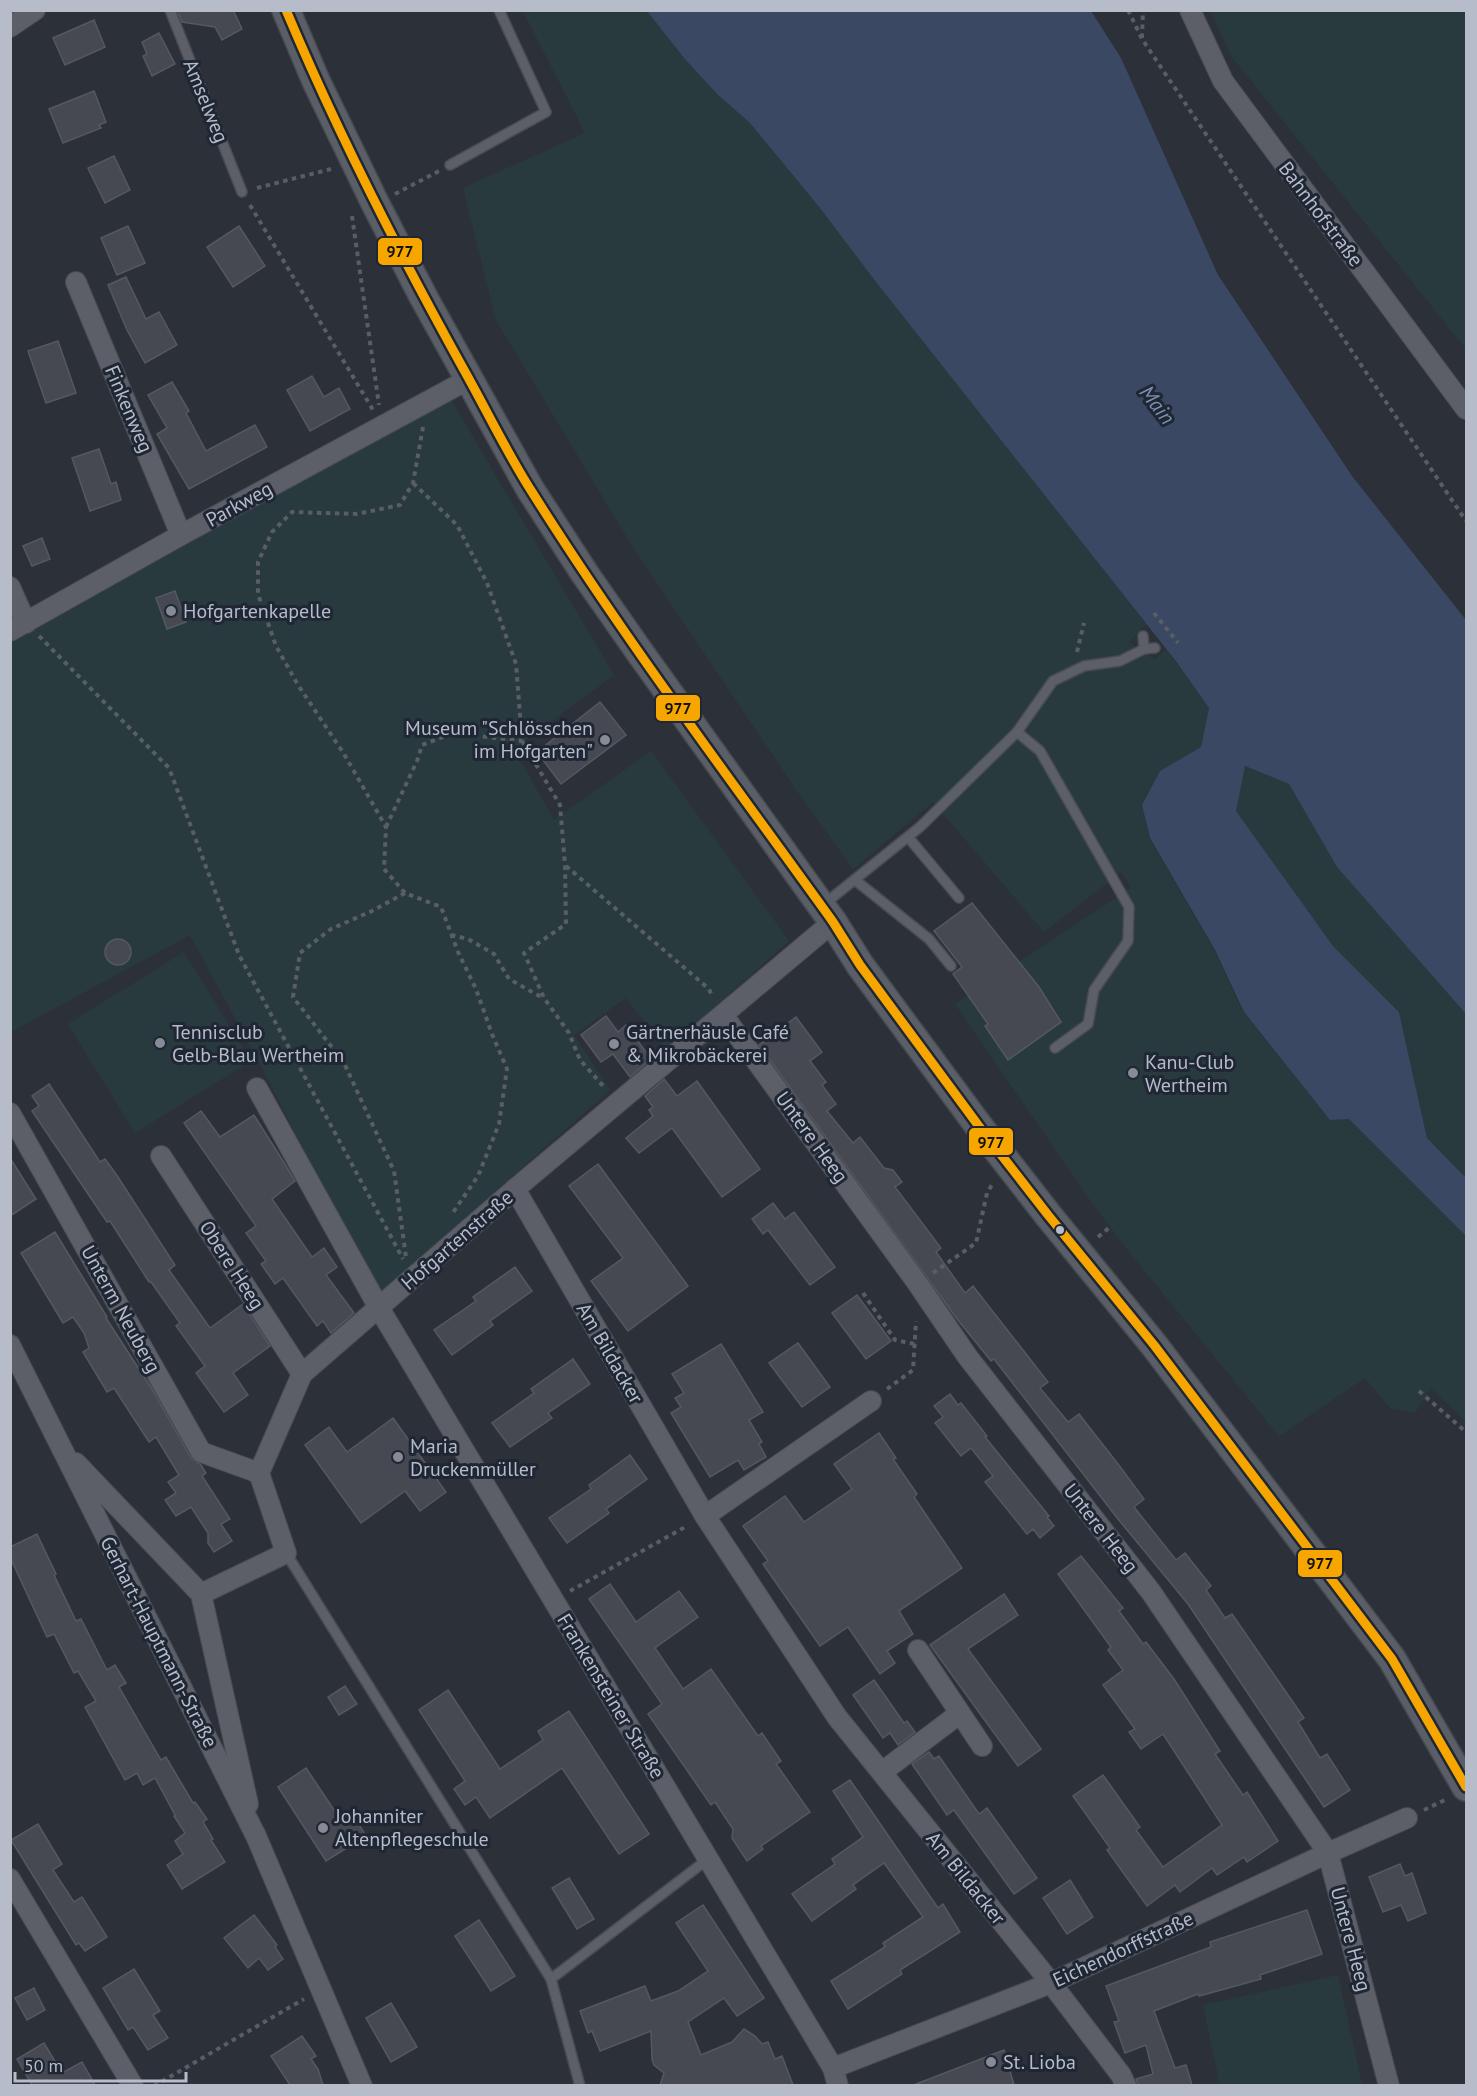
<svg xmlns="http://www.w3.org/2000/svg" width="1477" height="2096" viewBox="0 0 1477 2096" font-family="'PT Sans',sans-serif">
<style>
.green{fill:#293a3f}
.water{fill:#3b4863}
.building{fill:#464951;stroke:#545861;stroke-width:1.5}
.lines{fill:none;stroke-linecap:round;stroke-linejoin:round}
.service-casing{stroke:#484b52;stroke-width:12}
.minor-casing{stroke:#484b52;stroke-width:22}
.secondary-casing{stroke:#484b52;stroke-width:30}
.path{stroke:#595e64;stroke-width:4;stroke-dasharray:4.5 4.5;stroke-linecap:butt}
.service{stroke:#5c5f67;stroke-width:9}
.minor{stroke:#5c5f67;stroke-width:20}
.secondary{stroke:#5a5e66;stroke-width:27}
.bus-1-casing{stroke:#1f2634;stroke-width:14}
.bus-1{stroke:#f7a600;stroke-width:9}
.poi-dot{fill:#868b97;stroke:#1f2634;stroke-width:2}
.bus-dot{fill:#b7bcca;stroke:#1f2634;stroke-width:2}
.labels{text-anchor:middle;stroke-width:6;stroke-linejoin:round;paint-order:stroke}
.street-label{font-size:20px;fill:#b7bcca;stroke:#1f2634}
.poi-label{font-size:20px;fill:#b7bcca;stroke:#1f2634;text-anchor:start}
.water-label{font-size:21px;font-style:italic;fill:#7f8fb0;stroke:#1f2634}
.line-badge{stroke:#1f2634;stroke-width:2}
.pale-badge-label{font-size:16px;text-anchor:middle;font-weight:bold;fill:#111}
</style>
<rect width="100%" height="100%" fill="#2c3039"/>
<!-- green -->
<g class="green">
<polygon points="523,11 647,11 684,58 717,94 750,123 820,208 1146,624 1129,642 1155,660 1166,649 1209,708 1201,747 1160,771 1142,805 1149,838 1214,950 1243,1012 1330,1120 1349,1119 1466,1236 1466,1422 1431,1388 1415,1413 1390,1408 1365,1378 1279,1436 1126,1248 1092,1203 955,1004 1131,888 1121,872 1044,932 933,802 853,869 799,794 634,549 496,320 463,188 585,133"/>
<polygon points="1211,11 1466,11 1466,349 1231,56"/>
<polygon points="451,400 614,675 514,749 554,820 651,751 789,941 666,1050 626,998 574,1035 610,1090 378,1295 262,1068 190,935 11,1032 11,631 383,426"/>
<polygon points="1244,766 1289,784 1337,867 1466,1014 1466,1178 1427,1138 1399,1011 1333,946 1236,811"/>
<polygon points="184,952 251,1061 135,1133 68,1024"/>
<polygon points="1338,1975 1362,2085 1220,2085 1203,2005"/>
</g>
<!-- water -->
<polygon class="water" points="647,11 1091,11 1121,58 1218,275 1352,476 1466,620 1466,1014 1337,867 1289,784 1245,766 1236,811 1333,946 1399,1012 1427,1138 1466,1178 1466,1236 1349,1119 1330,1120 1244,1012 1215,950 1150,838 1142,805 1160,771 1201,747 1209,708 1175,660 873,278 820,208 750,123 717,94 684,58"/>
<!-- building -->
<g class="building">
<polygon points="177,10 233,10 242,29 222,40 215,27 182,22"/>
<polygon points="94,20 105,47 65,65 53,38"/>
<polygon points="159,33 175,64 152,76 143,56 147,54 142,42"/>
<polygon points="94,91 106,122 99,125 101,128 63,143 49,109"/>
<polygon points="114,156 130,190 105,203 88,168"/>
<polygon points="128,226 145,263 117,275 101,238"/>
<polygon points="239,226 265,266 233,287 207,247"/>
<polygon points="126,277 146,319 159,312 177,345 145,363 127,330 108,285"/>
<polygon points="58,341 76,393 46,403 28,351"/>
<polygon points="312,376 324,397 339,388 350,409 310,431 287,390"/>
<polygon points="172,382 189,411 186,413 206,451 255,425 267,447 189,489 157,434 167,428 148,395"/>
<polygon points="99,449 111,484 116,482 121,500 90,511 72,458"/>
<polygon points="42,538 50,559 32,566 23,546"/>
<polygon points="175,591 186,622 167,629 156,598"/>
<polygon points="600,702 626,735 561,784 537,752"/>
<polygon points="972,903 1039,987 1061,1022 1008,1060 985,1026 988,1024 953,974 962,967 934,931"/>
<circle cx="118" cy="952" r="13"/>
<polygon points="606,1016 618,1032 626,1025 651,1059 630,1077 613,1054 601,1062 581,1035"/>
<polygon points="796,1017 822,1052 810,1061 826,1082 822,1085 836,1104 827,1111 853,1143 860,1137 884,1168 893,1170 902,1182 895,1187 941,1248 936,1252 965,1293 973,1286 1048,1382 1040,1388 1068,1422 1079,1414 1118,1464 1144,1499 1134,1507 1176,1560 1185,1553 1211,1586 1206,1590 1225,1618 1232,1614 1304,1718 1298,1722 1320,1758 1327,1754 1350,1790 1324,1807 1188,1604 1118,1519 994,1359 991,1361 957,1319 759,1045"/>
<polygon points="664,1079 677,1096 697,1081 760,1169 722,1197 672,1128 639,1153 626,1138 653,1116 649,1110 653,1107 645,1096"/>
<polygon points="49,1084 100,1162 105,1159 116,1174 175,1265 169,1270 210,1328 243,1304 270,1346 233,1373 248,1395 224,1412 196,1373 205,1366 176,1326 180,1323 151,1282 149,1282 110,1221 107,1222 32,1111 39,1106 32,1096"/>
<polygon points="201,1111 220,1137 254,1115 283,1161 295,1181 272,1199 312,1257 324,1248 337,1267 326,1275 354,1313 331,1333 323,1321 317,1326 283,1278 275,1284 261,1264 266,1261 246,1233 256,1226 184,1123"/>
<polygon points="10,1158 36,1199 10,1216"/>
<polygon points="598,1164 688,1286 628,1331 591,1281 623,1258 569,1186"/>
<polygon points="773,1203 785,1219 794,1212 835,1267 810,1285 768,1230 763,1234 752,1219"/>
<polygon points="55,1232 107,1317 106,1318 152,1389 191,1458 201,1465 206,1473 202,1476 230,1519 221,1524 232,1541 214,1552 208,1543 208,1533 191,1507 176,1516 165,1500 176,1493 168,1482 179,1475 156,1437 149,1442 114,1388 107,1392 83,1352 89,1348 84,1333 73,1317 63,1323 21,1253"/>
<polygon points="515,1267 532,1291 490,1321 493,1325 452,1355 434,1330 476,1301 473,1297"/>
<polygon points="857,1295 891,1341 866,1359 832,1313"/>
<polygon points="798,1343 830,1387 802,1407 769,1363"/>
<polygon points="721,1344 763,1412 749,1420 762,1442 759,1444 766,1457 744,1470 738,1460 710,1477 671,1413 681,1407 675,1398 684,1393 672,1374"/>
<polygon points="573,1359 590,1384 548,1413 552,1418 510,1447 492,1423 534,1393 531,1389"/>
<polygon points="950,1394 958,1405 961,1403 987,1436 985,1437 1049,1516 1047,1517 1054,1526 1040,1538 1033,1529 1027,1534 985,1482 993,1476 971,1448 961,1456 935,1423 943,1417 934,1406"/>
<polygon points="393,1418 446,1492 420,1511 405,1491 361,1523 305,1445 329,1427 347,1452"/>
<polygon points="879,1433 896,1458 893,1459 917,1494 914,1497 962,1568 899,1611 913,1634 887,1651 895,1663 880,1674 848,1627 820,1646 763,1564 768,1561 743,1526 785,1496 804,1522 852,1489 834,1464"/>
<polygon points="630,1455 647,1479 606,1509 609,1513 567,1543 549,1518 591,1489 589,1485"/>
<polygon points="37,1534 56,1574 54,1575 76,1621 81,1619 107,1670 115,1665 126,1683 119,1687 161,1760 166,1757 193,1803 195,1802 207,1819 203,1822 213,1839 211,1840 225,1862 182,1889 167,1865 183,1854 175,1841 185,1833 174,1816 175,1815 155,1778 143,1785 137,1773 125,1780 85,1707 96,1701 78,1671 74,1673 54,1634 47,1637 10,1557 10,1547"/>
<polygon points="1081,1556 1123,1608 1119,1611 1143,1644 1146,1642 1174,1679 1220,1751 1215,1754 1243,1795 1247,1792 1278,1841 1247,1862 1244,1857 1217,1875 1212,1868 1180,1892 1175,1885 1147,1906 1107,1850 1110,1848 1073,1796 1103,1775 1140,1827 1136,1830 1163,1867 1222,1825 1163,1734 1141,1749 1129,1732 1135,1729 1103,1685 1123,1670 1108,1650 1111,1647 1058,1574"/>
<polygon points="610,1584 636,1622 679,1591 698,1617 655,1648 683,1689 711,1669 758,1736 762,1733 781,1761 776,1764 810,1812 761,1846 763,1849 747,1861 732,1838 733,1829 715,1802 711,1805 648,1714 662,1704 589,1599"/>
<polygon points="1004,1594 1018,1615 968,1649 1041,1749 1018,1766 930,1645"/>
<polygon points="874,1680 904,1723 907,1721 915,1732 898,1745 890,1733 883,1738 853,1695"/>
<polygon points="345,1686 357,1704 339,1715 328,1697"/>
<polygon points="448,1690 500,1769 543,1740 538,1731 569,1711 649,1834 619,1854 562,1768 490,1818 476,1797 465,1805 454,1789 465,1781 419,1710"/>
<polygon points="929,1752 934,1759 939,1756 979,1814 987,1808 1037,1878 1014,1894 954,1810 947,1815 912,1764"/>
<polygon points="306,1768 344,1825 355,1818 366,1836 326,1861 278,1787"/>
<polygon points="850,1780 938,1908 943,1904 960,1932 900,1970 902,1974 848,2009 831,1981 885,1947 883,1943 923,1917 884,1863 853,1885 856,1889 812,1921 792,1894 835,1864 832,1859 863,1837 833,1791"/>
<polygon points="38,1824 62,1864 53,1870 74,1902 82,1897 107,1937 85,1951 79,1943 76,1945 11,1840"/>
<polygon points="1400,1864 1405,1876 1412,1873 1426,1913 1408,1921 1401,1905 1383,1912 1369,1877"/>
<polygon points="569,1878 594,1919 577,1929 552,1888"/>
<polygon points="1070,1880 1093,1917 1067,1934 1043,1898"/>
<polygon points="703,1905 764,1998 737,2016 724,1998 688,2022 701,2055 732,2042 744,2029 755,2036 762,2044 768,2042 775,2059 782,2056 793,2085 660,2085 664,2073 654,2065 652,2059 651,2031 600,2051 592,2031 588,2033 580,2011 645,1986 651,2001 678,1991 708,1971 676,1923"/>
<polygon points="1307,1910 1322,1954 1260,1975 1261,1979 1199,1996 1198,1994 1154,2011 1175,2068 1186,2065 1192,2085 1138,2085 1136,2079 1153,2074 1146,2045 1125,2053 1114,2022 1119,2021 1106,1986 1211,1947 1210,1942"/>
<polygon points="254,1915 277,1945 275,1947 283,1959 268,1970 259,1958 248,1968 224,1938"/>
<polygon points="479,1920 515,1976 491,1991 455,1936"/>
<polygon points="134,1969 160,2011 153,2015 168,2038 148,2050 133,2027 128,2030 103,1988"/>
<polygon points="34,1988 45,2010 27,2020 15,1998"/>
<polygon points="391,2003 417,2047 391,2062 366,2018"/>
<polygon points="302,2036 316,2056 311,2059 318,2069 323,2085 290,2085 271,2056"/>
<polygon points="44,2043 62,2073 82,2062 95,2085 32,2085 17,2059"/>
<polygon points="1004,2050 1014,2085 917,2085 916,2084"/>
</g>
<g class="lines">
<defs>
<g id="service">
<polyline points="170,10 242,192"/>
<polyline points="450,165 546,112 499,10"/>
<polyline points="1143,636 1144,649"/>
<polyline points="1017,732 1053,681 1084,666 1120,661 1144,649 1155,648"/>
<polyline points="908,837 959,898"/>
<polyline points="855,880 929,939 951,966"/>
<polyline points="823,905 920,827 1017,732 1040,751 1129,907 1128,941 1094,990 1088,1024 1055,1048"/>
<polyline points="286,1553 551,1979 708,1859"/>
<polyline points="551,1979 580,2086"/>
</g>
<g id="minor">
<polyline points="1190,10 1223,81 1466,409"/>
<polyline points="10,27 35,10"/>
<polyline points="76,282 181,535"/>
<polyline points="10,587 26,623"/>
<polyline points="10,631 181,535 469,379"/>
<polyline points="723,1015 918,1284 967,1356 1151,1592 1328,1853 1389,2086"/>
<polyline points="257,1088 379,1308 833,2068 838,2086"/>
<polyline points="10,1113 201,1452 259,1473"/>
<polyline points="161,1156 302,1374"/>
<polyline points="515,1189 705,1516 837,1717 1051,1983 1121,2075 1126,2086"/>
<polyline points="10,1345 256,1836 362,2086"/>
<polyline points="76,1463 201,1594 248,1804"/>
<polyline points="705,1516 871,1401"/>
<polyline points="201,1594 286,1553 259,1473 302,1374 515,1189 833,922"/>
<polyline points="918,1650 982,1746"/>
<polyline points="882,1772 959,1714"/>
<polyline points="10,1879 133,2086"/>
<polyline points="833,2068 1051,1983 1328,1853 1407,1818"/>
</g>
<polyline id="secondary" points="286,10 316,81 375,203 424,298 530,489 585,574 641,654 833,922 860,965 978,1125 1048,1215 1154,1345 1392,1659 1466,1787"/>
</defs>
<!-- service casing -->
<use href="#service" class="service-casing"/>
<!-- minor casing -->
<use href="#minor" class="minor-casing"/>
<!-- secondary casing -->
<use href="#secondary" class="secondary-casing"/>
<!-- path -->
<g class="path">
<polyline points="1128,10 1142,39 1466,521"/>
<polyline points="1142,38 1143,10"/>
<polyline points="257,188 331,169"/>
<polyline points="395,194 439,171"/>
<polyline points="250,205 373,410"/>
<polyline points="352,216 379,405"/>
<polyline points="423,427 413,483 400,505 357,514 292,512 272,532 258,562 258,594 276,646 298,685 344,754 386,827 384,869 405,893 441,907 458,952 476,989 492,1034 507,1069 499,1124 478,1176 452,1214"/>
<polyline points="1154,613 1178,643"/>
<polyline points="39,636 169,768 239,955 403,1259"/>
<polyline points="1077,652 1084,623"/>
<polyline points="522,741 560,805 565,865 566,924 524,953 544,998 569,1033 580,1060 605,1088"/>
<polyline points="386,827 417,761 422,745 453,733 522,741 516,664 487,583 457,525 413,483"/>
<polyline points="566,866 709,989 712,996"/>
<polyline points="405,893 372,911 331,929 300,953 293,997 344,1063 394,1171 406,1257"/>
<polyline points="451,935 468,939 494,954 509,979 543,998"/>
<polyline points="1098,1237 1110,1227"/>
<polyline points="933,1273 976,1243 987,1193 993,1183"/>
<polyline points="863,1293 895,1340 915,1344"/>
<polyline points="887,1389 913,1370 916,1321"/>
<polyline points="1419,1391 1466,1432"/>
<polyline points="570,1591 687,1526"/>
<polyline points="1424,1810 1447,1799"/>
<polyline points="154,2086 304,1999"/>
</g>
<!-- service -->
<use href="#service" class="service"/>
<!-- minor -->
<use href="#minor" class="minor"/>
<!-- secondary -->
<use href="#secondary" class="secondary"/>
<defs>
<path id="bus-1" d="M286,10c52,124 113,243 178,360 23,41 43,83 68,122 93,148 199,288 301,430l27,43 118,160 70,90 106,130 238,314 74,128"/>
</defs>
<!-- bus-1 casing -->
<use href="#bus-1" class="bus-1-casing"/>
<!-- bus-1 -->
<use href="#bus-1" class="bus-1"/>
</g>
<!-- markers -->
<g class="poi-dot">
<circle cx="171" cy="611" r="6"/>
<circle cx="605" cy="740" r="6"/>
<circle cx="160" cy="1043" r="6"/>
<circle cx="614" cy="1044" r="6"/>
<circle cx="1133" cy="1073" r="6"/>
<circle cx="398" cy="1457" r="6"/>
<circle cx="323" cy="1828" r="6"/>
<circle cx="991" cy="2062" r="6"/>
</g>
<circle class="bus-dot" cx="1060" cy="1230" r="5"/>
<g class="labels">
<!-- street labels -->
<g class="street-label">
<text transform="translate(206 101) rotate(68)" y="7">Amselweg</text>
<text transform="translate(1321 214) rotate(53)" y="7">Bahnhofstraße</text>
<text transform="translate(129 409) rotate(67)" y="7">Finkenweg</text>
<text transform="translate(239 504) rotate(-29)" y="7">Parkweg</text>
<text transform="translate(812 1137) rotate(54)" y="7">Untere Heeg</text>
<text transform="translate(457 1240) rotate(-41)" y="7">Hofgartenstraße</text>
<text transform="translate(232 1265) rotate(57)" y="7">Obere Heeg</text>
<text transform="translate(121 1309) rotate(61)" y="7">Unterm Neuberg</text>
<text transform="translate(610 1353) rotate(60)" y="7">Am Bildacker</text>
<text transform="translate(1101 1528) rotate(52)" y="7">Untere Heeg</text>
<text transform="translate(159 1642) rotate(63)" y="7">Gerhart-Hauptmann-Straße</text>
<text transform="translate(611 1696) rotate(59)" y="7">Frankensteiner Straße</text>
<text transform="translate(966 1878) rotate(51)" y="7">Am Bildacker</text>
<text transform="translate(1351 1939) rotate(75)" y="7">Untere Heeg</text>
<text transform="translate(1123 1949) rotate(-25)" y="7">Eichendorffstraße</text>
</g>
<!-- poi labels -->
<g class="poi-label">
<text x="183" y="618">Hofgartenkapelle</text>
<text x="593" y="735" text-anchor="end">Museum "Schlösschen<tspan x="593" dy="23">im Hofgarten"</tspan></text>
<text x="172" y="1039">Tennisclub<tspan x="172" dy="23">Gelb-Blau Wertheim</tspan></text>
<text x="626" y="1039">Gärtnerhäusle Café<tspan x="626" dy="23">&amp; Mikrobäckerei</tspan></text>
<text x="1145" y="1069">Kanu-Club<tspan x="1145" dy="23">Wertheim</tspan></text>
<text x="410" y="1453">Maria<tspan x="410" dy="23">Druckenmüller</tspan></text>
<text x="335" y="1823">Johanniter<tspan x="335" dy="23">Altenpflegeschule</tspan></text>
<text x="1003" y="2069">St. Lioba</text>
</g>
<!-- water labels -->
<g class="water-label">
<text transform="translate(1157 405) rotate(52)" y="7">Main</text>
</g>
</g>
<g class="line-badge">
<rect x="377" y="237" width="46" height="29" rx="6" fill="#f7a600"/>
<rect x="655" y="694" width="46" height="28" rx="6" fill="#f7a600"/>
<rect x="968" y="1127" width="46" height="29" rx="6" fill="#f7a600"/>
<rect x="1297" y="1549" width="46" height="29" rx="6" fill="#f7a600"/>
</g>
<g class="pale-badge-label">
<text x="400" y="257">977</text>
<text x="678" y="714">977</text>
<text x="991" y="1148">977</text>
<text x="1320" y="1569">977</text>
</g>
<!-- border -->
<rect width="1477" height="2096" fill="none" stroke="#b7bcca" stroke-width="24"/>
<!-- scale -->
<path d="M15 2072v9h171v-9" fill="none" stroke="#b7bcca" stroke-width="3"/>
<text x="24" y="2072" font-size="18" fill="#b7bcca" stroke="#1f2634" stroke-width="4.5" paint-order="stroke">50 m</text>
</svg>
